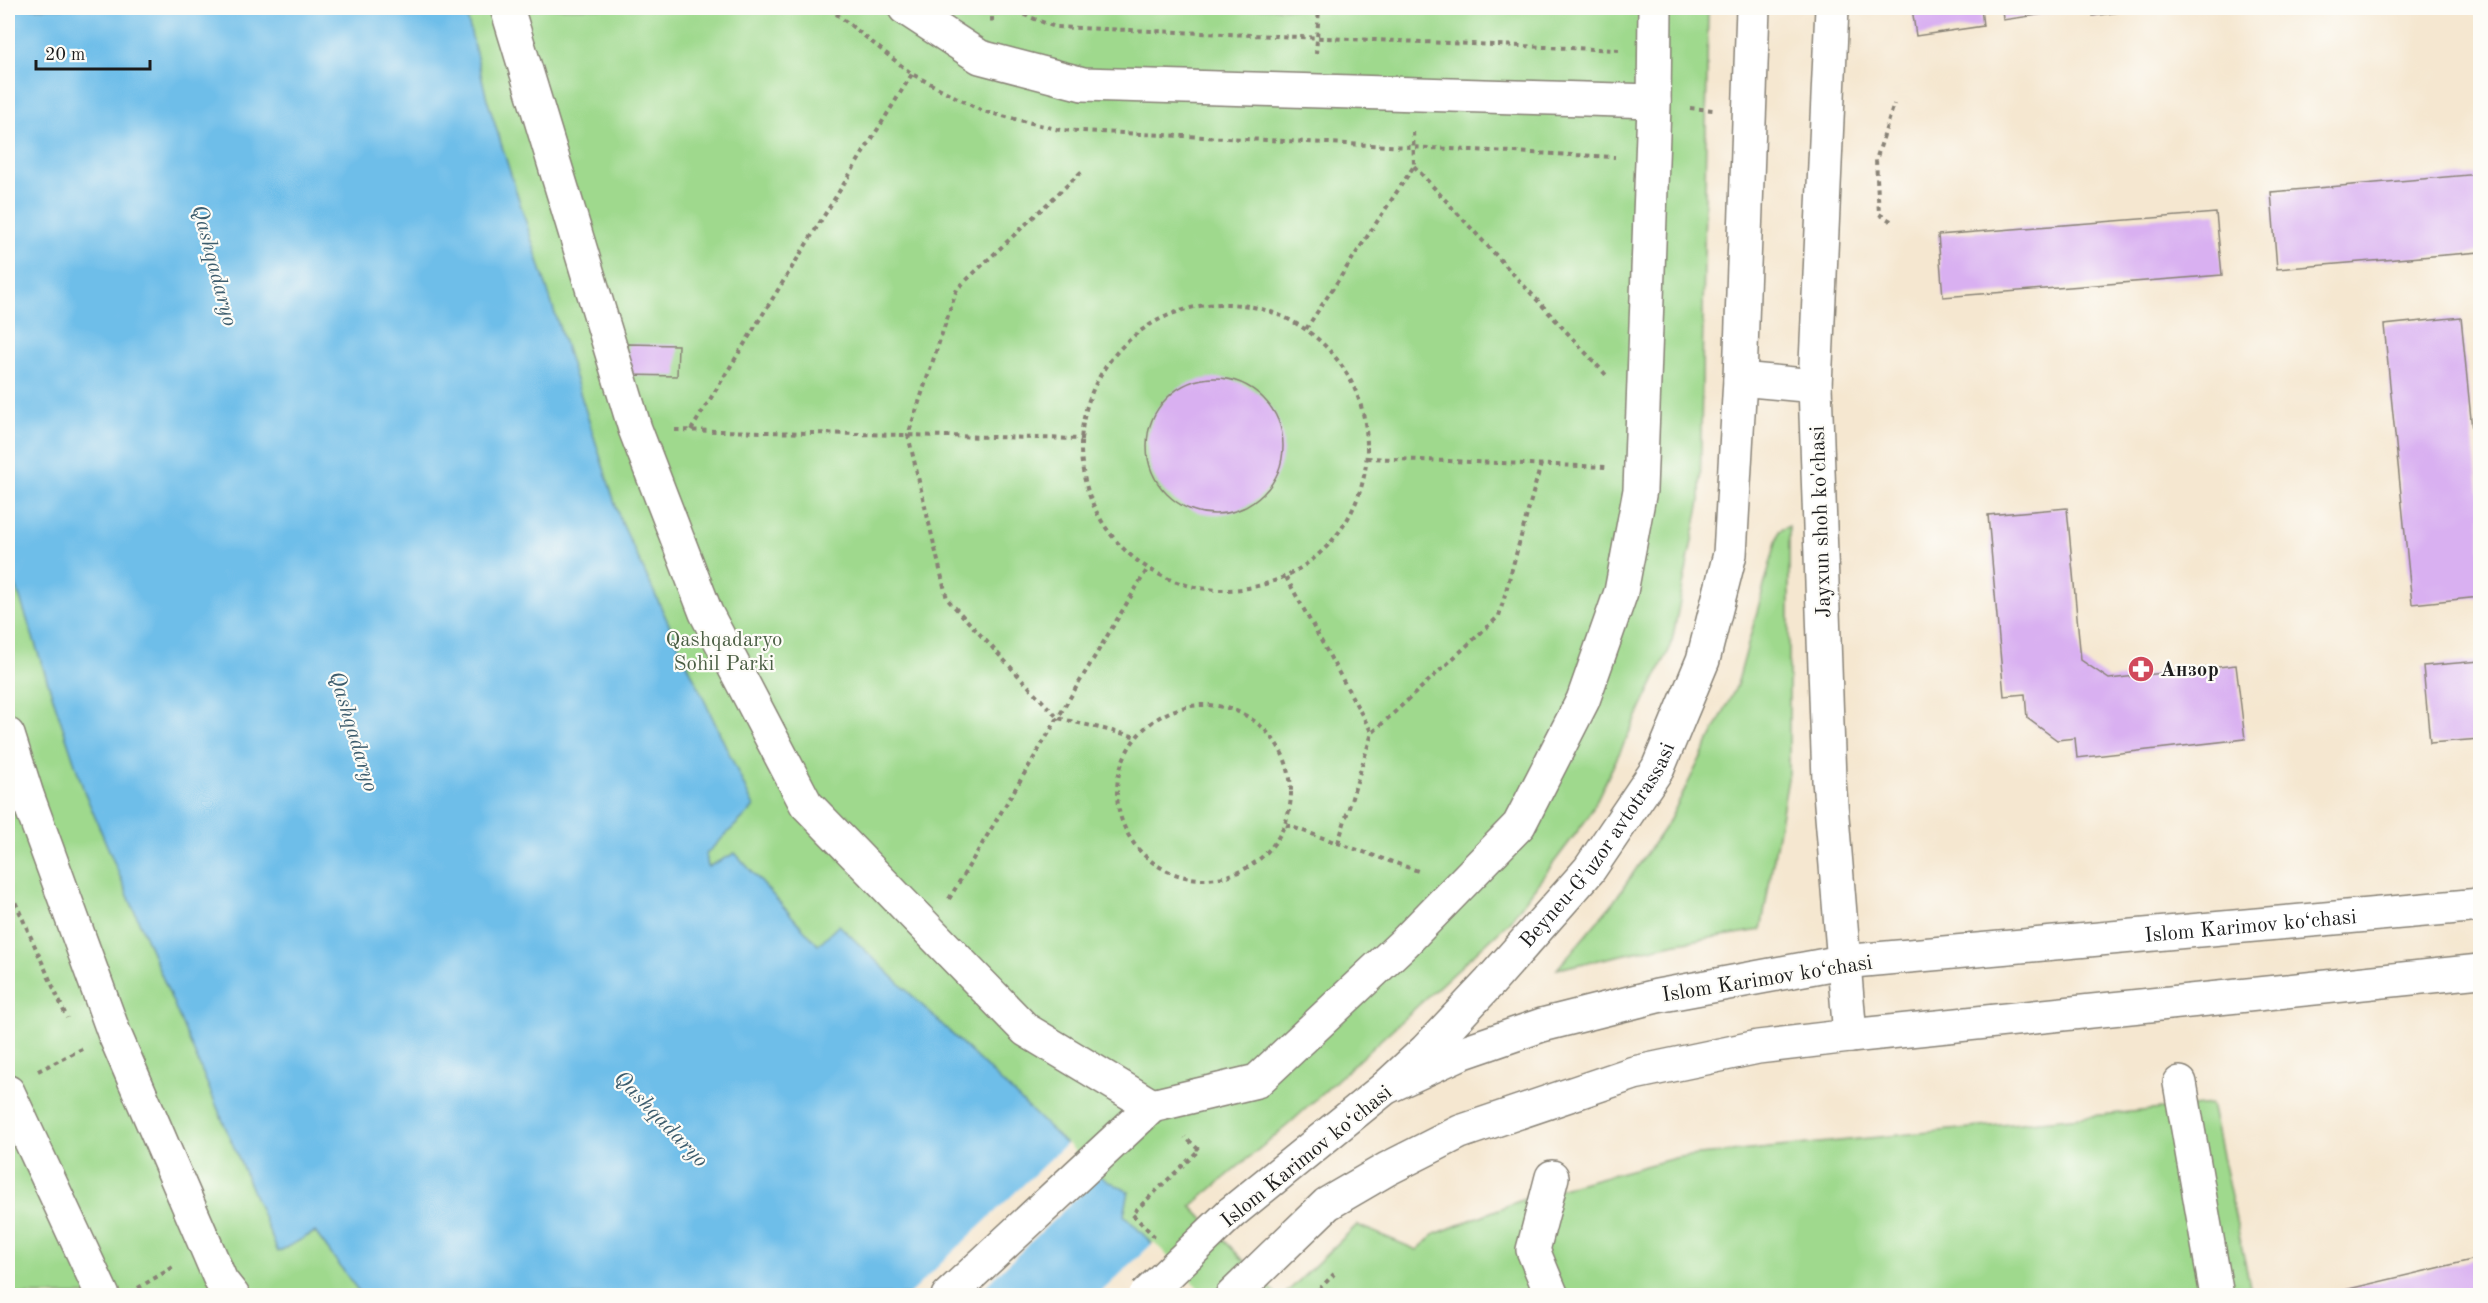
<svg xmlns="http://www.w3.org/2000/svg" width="2488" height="1303" viewBox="0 0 2488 1303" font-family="'Old Standard TT',serif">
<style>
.green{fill:#9fd98d;stroke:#5e7a54;stroke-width:1.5}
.water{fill:#6ebee9;stroke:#456d82;stroke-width:1.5}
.pier{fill:#f5e7d0}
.building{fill:#d9b0f1}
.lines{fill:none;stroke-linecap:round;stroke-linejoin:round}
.minor-casing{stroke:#888276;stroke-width:36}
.major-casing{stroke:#888276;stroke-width:36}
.highway-casing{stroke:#888276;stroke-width:36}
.path{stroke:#888276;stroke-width:4;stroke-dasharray:4.5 4.5;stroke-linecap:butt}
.minor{stroke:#fff;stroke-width:33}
.major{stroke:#fff;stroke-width:33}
.highway{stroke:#fff;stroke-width:33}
.highway-bridge-casing{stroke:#888276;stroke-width:36;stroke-linecap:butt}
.highway-bridge{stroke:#fff;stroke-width:33}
.labels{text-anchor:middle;stroke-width:4.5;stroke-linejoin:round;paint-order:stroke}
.street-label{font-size:21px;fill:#1c1c1c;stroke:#fdfcf7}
.park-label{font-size:21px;fill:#4a5e44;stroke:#fdfcf7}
.poi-label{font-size:21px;font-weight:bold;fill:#1c1c1c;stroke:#fdfcf7;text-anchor:start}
.water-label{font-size:22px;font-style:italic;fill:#3d5d6e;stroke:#fdfcf7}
</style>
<rect width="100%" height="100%" fill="#fdfcf7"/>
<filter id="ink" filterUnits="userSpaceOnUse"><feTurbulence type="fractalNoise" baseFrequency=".0167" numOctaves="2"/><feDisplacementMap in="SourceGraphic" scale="12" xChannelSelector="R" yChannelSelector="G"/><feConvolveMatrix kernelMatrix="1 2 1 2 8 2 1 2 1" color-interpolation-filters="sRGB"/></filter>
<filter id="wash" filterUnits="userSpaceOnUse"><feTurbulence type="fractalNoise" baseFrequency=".008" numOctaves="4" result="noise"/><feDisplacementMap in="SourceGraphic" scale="24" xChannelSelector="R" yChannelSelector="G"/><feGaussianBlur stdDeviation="1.35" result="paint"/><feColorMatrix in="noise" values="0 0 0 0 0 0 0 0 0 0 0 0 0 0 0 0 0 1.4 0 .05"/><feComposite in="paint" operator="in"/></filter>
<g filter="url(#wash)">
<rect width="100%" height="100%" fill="#f5e7d0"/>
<!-- green -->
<g class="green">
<polygon points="8,8 1708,8 1700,501 1671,646 1589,816 1509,922 1289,1124 1191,1206 1277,1295 8,1295"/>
<polygon points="1789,526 1789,773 1761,930 1677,943 1557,969 1612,904 1669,821 1737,685 1779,531"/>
<polygon points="2211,1104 2252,1295 1283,1296 1357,1225 1417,1250 1435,1234 1532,1196 1679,1157"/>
</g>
<!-- water -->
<polygon class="water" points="8,8 465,8 487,99 620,519 754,807 706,854 708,867 735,853 818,945 839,925 1099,1176 1129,1192 1124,1215 1203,1295 362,1296 315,1232 278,1252 84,791 8,562"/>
<!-- pier -->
<g class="pier">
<polygon points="1067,1143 1099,1176 975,1296 908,1295"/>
<polygon points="1154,1242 1206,1296 1098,1295"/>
</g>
<g id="blocks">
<!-- building -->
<g class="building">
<polygon points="1912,8 1981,8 1983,26 1916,36"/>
<polygon points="2002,8 2071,8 2071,10 2003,20"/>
<polygon points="2092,8 2140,8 2140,9 2093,16"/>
<polygon points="2480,174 2480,252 2277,269 2271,192"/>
<polygon points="2216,213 2222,275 1943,297 1938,235"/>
<polygon points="2461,317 2480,511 2480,597 2412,604 2384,325"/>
<polygon points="628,344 678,345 677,376 628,375"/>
<circle cx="1215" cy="446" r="68"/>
<polygon points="2067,508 2081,660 2109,679 2236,665 2245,739 2077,758 2075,738 2057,740 2027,718 2025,694 2004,696 1988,515"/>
<polygon points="2480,661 2480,739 2430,743 2423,666"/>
<polygon points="2480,1258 2480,1296 2323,1296 2323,1295"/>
</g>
</g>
</g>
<g filter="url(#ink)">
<use href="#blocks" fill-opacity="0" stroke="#888276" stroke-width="1.5"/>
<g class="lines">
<defs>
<g id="minor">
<polyline points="507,8 635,429 706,613 806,804 1026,1030 1152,1106"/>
<polyline points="905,8 980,57 1083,84 1654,101"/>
<polyline points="8,735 27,795 114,1033 221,1281 233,1296"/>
<polyline points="2180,1083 2217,1296"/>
<polyline points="8,1092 103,1296"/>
<polyline points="1552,1177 1533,1250 1552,1296"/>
<polyline points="948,1296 1152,1106 1257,1081 1404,943 1519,825 1583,700 1621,592 1640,490 1654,106 1655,8"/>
</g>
<g id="major">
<path id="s1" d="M1842,962l638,-57"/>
<polyline points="1850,1036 2480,971"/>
</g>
<g id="highway">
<polyline points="1740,379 1815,386"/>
<path id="s2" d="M1385,1088l41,-38 64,-68 99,-112 69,-102 45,-108 27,-106 10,-175 13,-371"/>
<polyline points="1231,1213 1385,1088 1461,1053 1542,1025 1657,996 1842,962"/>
<polyline points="1232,1296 1327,1204 1387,1169 1460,1132 1634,1073 1758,1047 1850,1036 1829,780 1815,386 1832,8"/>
</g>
</defs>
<!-- minor casing -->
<use href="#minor" class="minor-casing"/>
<!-- major casing -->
<use href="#major" class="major-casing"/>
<!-- highway casing -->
<use href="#highway" class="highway-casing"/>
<!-- path -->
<g class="path">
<polyline points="829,8 912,74 982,111 1060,130 1615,157"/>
<polyline points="992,8 992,23"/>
<polyline points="1007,8 1055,27 1619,50"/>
<polyline points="1316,54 1319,8"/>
<polyline points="1690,108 1713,110"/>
<polyline points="1414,166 1607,376"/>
<polyline points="1081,172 957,289 908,435 947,599 1058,718 1137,737"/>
<polyline points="1891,221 1879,214 1876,160 1894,104"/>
<circle cx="1224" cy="447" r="143"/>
<polyline points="1306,329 1414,166 1413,128"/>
<polyline points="675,430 1083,439"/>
<polyline points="691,430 912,74"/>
<polyline points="1367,458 1607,467"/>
<polyline points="1286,577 1372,733"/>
<circle cx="1204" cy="792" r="87"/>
<polyline points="1286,825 1421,872"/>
<polyline points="1338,843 1372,733 1499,616 1541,464"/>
<polyline points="8,886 67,1018"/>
<polyline points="949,899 1148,568"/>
<polyline points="38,1071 82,1049"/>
<polyline points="1155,1237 1132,1214 1199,1150 1185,1137"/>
<polyline points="138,1288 175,1266"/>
<polyline points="1313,1296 1334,1274"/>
</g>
<!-- minor -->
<use href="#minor" class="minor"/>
<!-- major -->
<use href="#major" class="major"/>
<!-- highway -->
<use href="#highway" class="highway"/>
<defs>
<polyline id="highway-bridge" points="1145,1296 1231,1213"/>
</defs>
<!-- highway-bridge casing -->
<use href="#highway-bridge" class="highway-bridge-casing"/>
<!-- highway-bridge -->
<use href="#highway-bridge" class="highway-bridge"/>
</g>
</g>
<!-- icons -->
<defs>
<symbol id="pharmacy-disc" viewBox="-11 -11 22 22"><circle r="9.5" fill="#d1495b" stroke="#fdfcf7"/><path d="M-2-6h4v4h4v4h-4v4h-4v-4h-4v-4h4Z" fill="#fff"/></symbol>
</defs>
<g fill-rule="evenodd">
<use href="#pharmacy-disc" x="2126" y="654" width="30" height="30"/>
</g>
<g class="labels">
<!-- street labels -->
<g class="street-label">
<text transform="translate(1820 522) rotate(-92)" y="7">Jayxun shoh ko'chasi</text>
<text dy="7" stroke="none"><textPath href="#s2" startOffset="324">Beyneu-G'uzor avtotrassasi</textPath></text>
<text dy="7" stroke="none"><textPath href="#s1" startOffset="410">Islom Karimov ko‘chasi</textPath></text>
<text transform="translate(1767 978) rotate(-9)" y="7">Islom Karimov ko‘chasi</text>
<text transform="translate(1306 1156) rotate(-39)" y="7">Islom Karimov ko‘chasi</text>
</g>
<!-- park labels -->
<g class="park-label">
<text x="724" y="646">Qashqadaryo<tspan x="724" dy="24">Sohil Parki</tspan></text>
</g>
<!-- poi labels -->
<g class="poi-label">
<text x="2160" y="676">Анзор</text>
</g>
<!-- water labels -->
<g class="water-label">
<text transform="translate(216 265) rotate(75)" y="8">Qashqadaryo</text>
<text transform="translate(355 731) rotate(73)" y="8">Qashqadaryo</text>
<text transform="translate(662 1118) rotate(46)" y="8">Qashqadaryo</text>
</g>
</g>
<!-- margin -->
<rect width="2488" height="1303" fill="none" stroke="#fdfcf7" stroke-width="30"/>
<!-- scale -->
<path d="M36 60v9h114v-9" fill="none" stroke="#1c1c1c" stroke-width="3"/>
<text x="45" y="60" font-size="18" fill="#1c1c1c" stroke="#fdfcf7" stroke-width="4.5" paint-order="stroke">20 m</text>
</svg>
